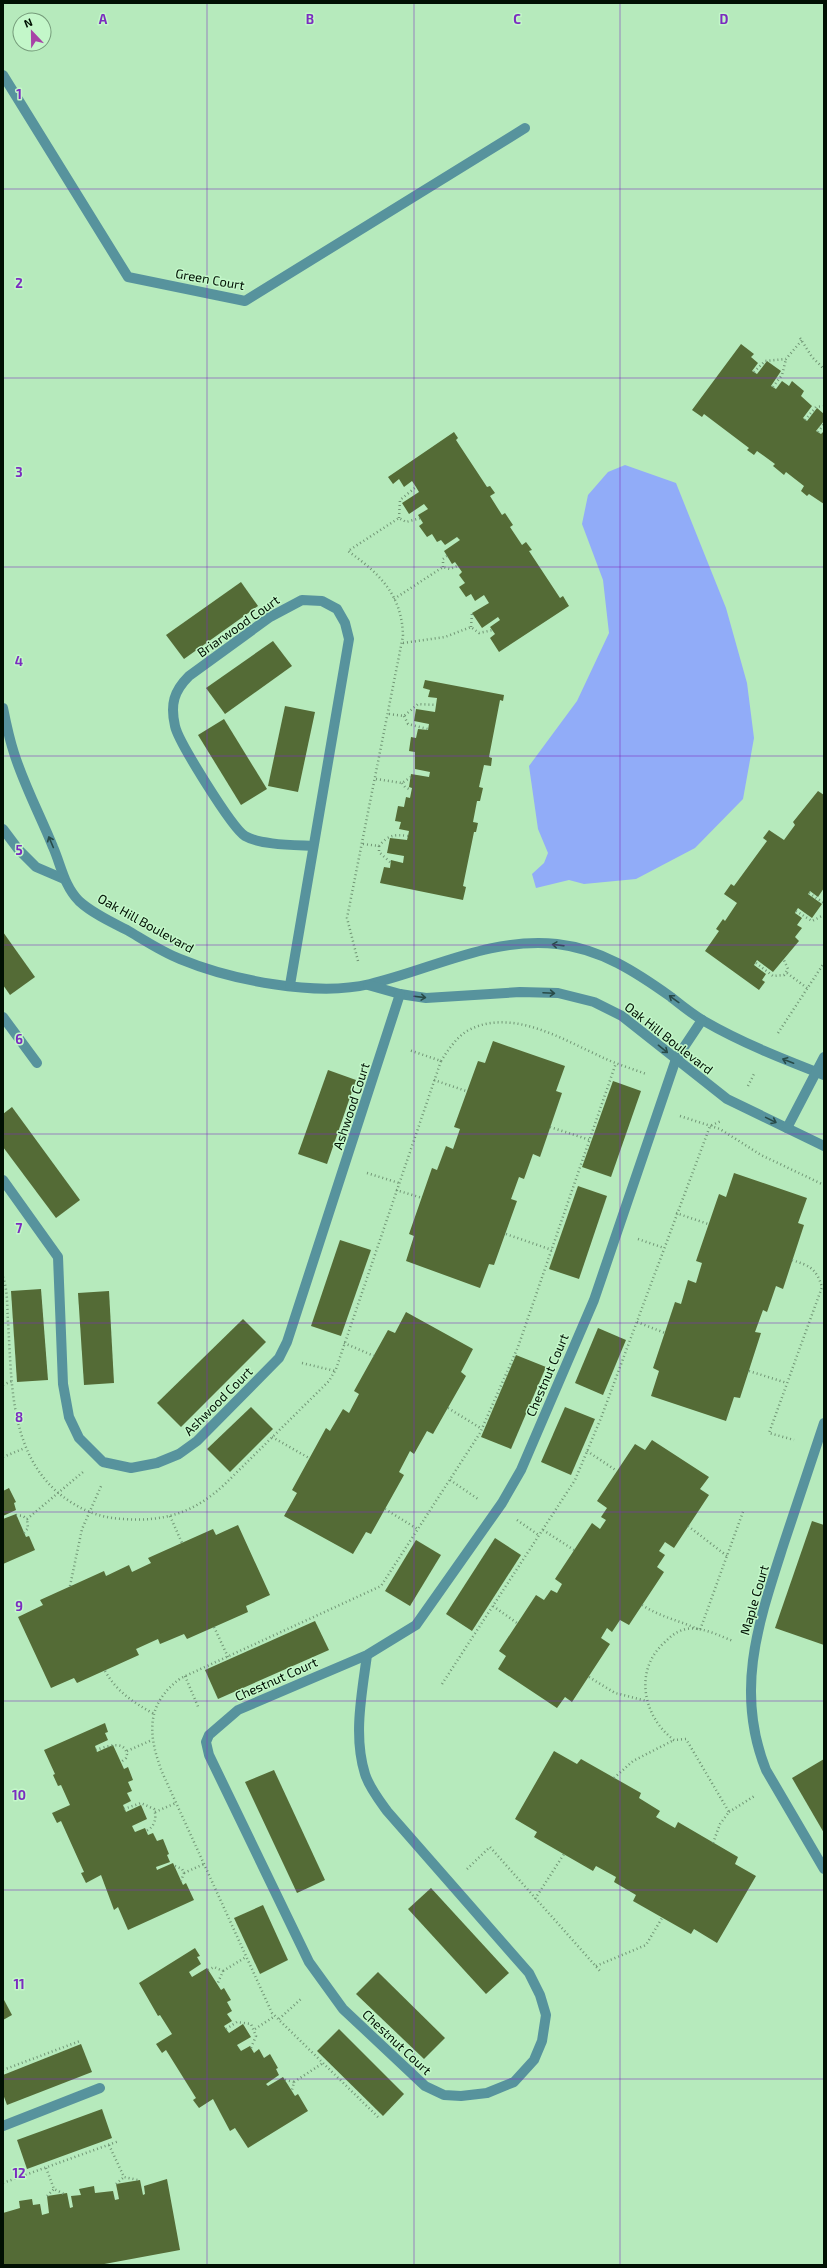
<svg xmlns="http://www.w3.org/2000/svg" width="827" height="2268" viewBox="0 0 827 2268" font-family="'Exo 2',sans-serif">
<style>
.water{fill:#91acf8}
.building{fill:#546b36}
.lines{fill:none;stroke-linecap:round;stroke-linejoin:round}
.path{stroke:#719675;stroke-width:2.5;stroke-dasharray:1 3;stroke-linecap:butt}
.minor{stroke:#57939d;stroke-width:10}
.oneway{stroke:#284b48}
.grid{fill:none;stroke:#7b2cbf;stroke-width:1;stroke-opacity:0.55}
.labels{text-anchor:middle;stroke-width:3;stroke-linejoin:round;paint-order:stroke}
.street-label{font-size:13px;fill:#011003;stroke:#c3f7c9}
.grid-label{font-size:13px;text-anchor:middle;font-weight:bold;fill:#7b2cbf;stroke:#c3f7c9;stroke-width:3;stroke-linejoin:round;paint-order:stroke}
</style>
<rect width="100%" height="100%" fill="#b6eabc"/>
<!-- water -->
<polygon class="water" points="625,465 676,483 726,608 747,683 754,738 743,799 695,848 636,879 584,884 569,880 536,888 532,874 544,863 548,853 538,829 529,766 577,701 609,633 603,580 582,524 588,495 608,472"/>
<!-- building -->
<g class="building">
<polygon points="741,344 754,354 751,357 758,363 752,371 757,374 767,361 781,371 771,386 776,389 782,381 789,386 792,381 804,391 801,396 812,406 803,418 807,421 817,408 824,414 824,421 816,431 821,434 824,431 824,504 809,494 807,496 801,491 804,486 786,472 784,475 773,466 775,464 757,451 754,455 747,450 749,448 704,414 702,417 692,410"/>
<polygon points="454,432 458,438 456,440 487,487 490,486 495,493 490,496 502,515 505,513 513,525 510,527 522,545 526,542 532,550 529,551 560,598 563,596 569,606 499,652 490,638 495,634 490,627 500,620 498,617 482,628 472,613 489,603 484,595 475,601 471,594 466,597 459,587 465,583 459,575 462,572 455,562 452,564 444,551 460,540 457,537 445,545 441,540 437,542 432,534 427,537 419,526 423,523 418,515 428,509 424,504 409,514 402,503 419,492 416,487 412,481 404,487 399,479 393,484 388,477"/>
<polygon points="241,582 258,606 184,659 166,635"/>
<polygon points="273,641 292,666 225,714 206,688"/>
<polygon points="425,680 504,695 503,701 500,700 489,757 492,758 491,766 484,765 479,787 483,788 480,801 477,801 473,822 478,823 476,832 474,832 463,886 466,887 463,900 380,883 384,867 390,868 391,860 403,863 404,856 387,853 390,838 407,840 408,836 409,831 399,829 401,822 395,821 398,806 404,807 406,797 410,798 412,788 409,787 411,774 429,777 430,772 415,769 415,752 409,751 411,737 416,738 418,729 428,730 429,724 414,721 416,709 435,712 437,698 428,697 430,690 423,688"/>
<polygon points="285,706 315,712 298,792 268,786"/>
<polygon points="224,719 267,789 241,805 198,735"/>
<polygon points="818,791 824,795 824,888 818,897 810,891 808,894 822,904 812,918 798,908 796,911 795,913 802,918 797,925 802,928 795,937 799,941 773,972 757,960 754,965 766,974 762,980 765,982 759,990 705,951 719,931 716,929 723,919 725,921 737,903 724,894 731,884 734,886 767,841 763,838 769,830 784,840 795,825 793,822"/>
<polygon points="3,932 35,977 10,995 3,985"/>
<polygon points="493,1041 565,1066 556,1091 562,1093 540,1157 533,1154 524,1179 519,1177 511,1199 517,1201 494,1265 489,1264 480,1288 406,1261 414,1236 409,1234 432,1168 437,1170 446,1146 453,1149 460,1129 454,1127 478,1061 485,1063"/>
<polygon points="328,1070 356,1080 327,1164 298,1154"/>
<polygon points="613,1081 641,1091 611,1177 582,1167"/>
<polygon points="12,1107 80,1200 56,1218 3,1147 3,1114"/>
<polygon points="734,1173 807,1198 798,1223 804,1225 783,1289 776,1286 767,1312 763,1310 755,1332 761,1333 740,1398 734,1397 726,1421 651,1396 659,1371 653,1368 675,1302 681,1304 688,1280 696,1283 702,1263 696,1261 719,1194 726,1197"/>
<polygon points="578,1186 607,1196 579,1279 549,1269"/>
<polygon points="340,1240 371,1250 341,1336 311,1326"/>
<polygon points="41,1289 48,1380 17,1382 11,1291"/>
<polygon points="109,1291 114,1383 84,1385 78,1293"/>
<polygon points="406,1312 473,1349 461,1372 466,1376 433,1434 427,1431 414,1454 410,1451 399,1472 404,1475 371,1534 366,1532 353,1554 284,1516 297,1493 292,1490 326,1428 330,1431 343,1409 349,1413 359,1394 354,1391 388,1330 395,1333"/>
<polygon points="243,1319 266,1342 181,1427 157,1403"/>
<polygon points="598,1328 626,1340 603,1395 575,1383"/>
<polygon points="516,1355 546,1367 511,1449 481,1437"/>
<polygon points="251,1407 273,1429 230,1472 207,1449"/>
<polygon points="565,1407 595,1419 571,1475 541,1462"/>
<polygon points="652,1440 709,1477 700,1489 709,1495 674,1548 665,1542 659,1551 665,1555 657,1567 664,1572 629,1625 620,1620 612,1632 607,1628 601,1638 610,1644 572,1702 565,1697 557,1708 498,1669 506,1656 499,1651 536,1595 544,1600 551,1590 557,1593 562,1584 555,1579 592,1523 600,1529 606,1520 601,1517 607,1508 597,1501 635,1444 645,1450"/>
<polygon points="9,1488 16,1502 14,1503 16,1510 3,1516 3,1491"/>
<polygon points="16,1514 26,1537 29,1536 35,1550 3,1564 3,1519"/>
<polygon points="812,1521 824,1525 824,1645 775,1628"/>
<polygon points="238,1525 270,1595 246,1606 248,1612 187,1639 184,1634 160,1644 158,1639 136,1649 139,1655 77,1683 74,1678 51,1688 18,1617 43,1605 40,1600 104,1571 106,1576 129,1565 132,1572 151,1563 148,1558 213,1529 216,1535"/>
<polygon points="495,1538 521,1555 472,1631 446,1614"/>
<polygon points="416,1540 441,1555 410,1606 385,1591"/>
<polygon points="315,1621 329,1650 218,1699 205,1670"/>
<polygon points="105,1723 108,1732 105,1733 108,1740 95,1746 97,1752 113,1745 124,1769 128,1767 133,1780 128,1782 132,1791 127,1793 131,1801 123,1805 126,1812 141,1805 147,1819 132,1826 135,1832 145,1828 148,1835 153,1833 157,1841 163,1839 169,1854 167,1855 170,1862 156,1867 157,1870 173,1863 183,1885 186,1883 194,1900 128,1930 118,1907 114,1910 101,1875 86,1883 81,1873 84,1872 61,1821 57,1823 52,1813 70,1805 61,1785 58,1786 53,1775 55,1774 44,1750"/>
<polygon points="554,1751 577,1764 581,1759 641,1793 639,1798 660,1811 656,1817 675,1828 678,1822 738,1857 735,1864 756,1876 717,1943 694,1929 691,1934 633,1901 636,1895 614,1882 616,1877 596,1866 593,1871 534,1837 537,1832 515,1819"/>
<polygon points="824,1759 824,1833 792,1778"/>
<polygon points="274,1770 325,1880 297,1893 245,1782"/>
<polygon points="431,1888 509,1973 486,1994 408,1909"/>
<polygon points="263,1905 288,1960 260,1974 234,1918"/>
<polygon points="195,1948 200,1956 197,1957 201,1964 189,1972 192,1977 207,1968 221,1990 224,1988 231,2000 227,2002 232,2011 227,2014 232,2021 224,2026 226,2029 229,2033 243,2024 251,2037 237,2045 241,2051 250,2046 254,2053 259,2049 264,2058 270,2054 278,2068 276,2069 279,2075 266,2084 268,2086 283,2077 295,2096 298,2094 308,2111 248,2148 235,2128 230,2131 213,2099 199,2108 193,2100 196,2098 166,2050 162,2053 156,2044 172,2034 160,2015 158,2016 139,1983"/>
<polygon points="378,1972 445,2038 424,2059 356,1994"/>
<polygon points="3,1998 12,2015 3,2020"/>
<polygon points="339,2029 404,2094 383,2116 317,2051"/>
<polygon points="81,2044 92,2072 7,2105 3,2094 3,2075"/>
<polygon points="102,2109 112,2138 27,2169 17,2140"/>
<polygon points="167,2179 180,2250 99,2265 3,2265 3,2213 20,2208 19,2201 32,2199 33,2205 40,2204 42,2215 49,2213 47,2196 67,2193 70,2208 73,2207 71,2196 81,2195 79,2189 94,2186 95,2193 113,2191 115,2200 119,2199 116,2184 140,2180 143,2195 145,2194 144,2186"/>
</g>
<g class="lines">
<!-- path -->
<g class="path">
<polyline points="800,338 812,357 824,369"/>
<polyline points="754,372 765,361 786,359 802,340"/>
<polyline points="773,387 782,375 786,359"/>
<polyline points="805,420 816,407 824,406"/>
<polyline points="818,432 824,424"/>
<polyline points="399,518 400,500 416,487"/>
<polyline points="443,567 443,559 447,556"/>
<polyline points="394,599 443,567 450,569 457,566"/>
<polyline points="471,627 472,613"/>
<polyline points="403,643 445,637 471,627 479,633 493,630"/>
<polyline points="389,714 404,716 418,704 436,705"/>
<polyline points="404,716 408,724 428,729"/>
<polyline points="376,779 402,783 411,777"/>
<polyline points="402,783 405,787 411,790"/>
<path d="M363,844l16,2c9,-11 16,-12 29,-10"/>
<polyline points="379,846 379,852 391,863"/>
<polyline points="809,893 824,903"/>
<polyline points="796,911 812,921 824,915"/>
<path d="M358,961l-11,-43 56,-282c-1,-41 -23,-62 -55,-85l51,-33 7,4 15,-4"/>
<polyline points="756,963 773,976 784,975 788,969 783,958"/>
<polyline points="787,973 807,988"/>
<polyline points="778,1033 824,963"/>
<path d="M441,1061c7,-11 15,-23 26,-30 45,-25 98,10 139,28 13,6 27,10 40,15"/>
<polyline points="434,1080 466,1091"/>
<polyline points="748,1086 755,1072"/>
<polyline points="680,1116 720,1129 761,1155 824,1185"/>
<polyline points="550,1127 590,1140"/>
<polyline points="367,1173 399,1183"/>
<polyline points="396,1190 422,1198"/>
<polyline points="676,1213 708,1224"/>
<polyline points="506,1234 552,1250"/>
<polyline points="638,1239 664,1248"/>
<path d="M792,1260c18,6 24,8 30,27l-53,146 25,7"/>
<path d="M3,1277c5,14 4,31 5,45 4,58 1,125 47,168 19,17 42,28 68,29 41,3 71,-6 102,-35l104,-103 7,-12 105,-308 -32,-11"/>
<polyline points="637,1322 665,1333"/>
<polyline points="344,1343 374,1356"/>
<polyline points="302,1363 335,1371"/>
<polyline points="749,1371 787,1383"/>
<polyline points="3,1385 12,1381"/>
<polyline points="448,1408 482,1429"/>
<polyline points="272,1437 309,1458"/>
<polyline points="587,1451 617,1471"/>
<polyline points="3,1457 25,1448"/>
<polyline points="450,1480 478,1499"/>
<polyline points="385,1509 419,1530"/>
<polyline points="16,1515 23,1516 27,1519 83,1472"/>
<polyline points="170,1516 182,1543"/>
<polyline points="517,1520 540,1536"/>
<polyline points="688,1526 727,1556"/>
<polyline points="543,1530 574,1550"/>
<polyline points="24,1533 28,1528 27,1519"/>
<polyline points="70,1586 82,1529 102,1484"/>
<path d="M642,1605c18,12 39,16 58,25l44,-121"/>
<polyline points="493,1606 517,1623"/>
<polyline points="214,1627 228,1657"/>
<path d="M105,1671c12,21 28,31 49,43"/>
<polyline points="185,1676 199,1709"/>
<polyline points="589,1677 615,1693 647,1701"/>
<polyline points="442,1684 575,1480 601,1418 710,1126 721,1121"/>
<path d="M96,1750c9,-3 28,-11 31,4l-1,4 -5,4"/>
<polyline points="127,1751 152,1740"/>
<polyline points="614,1778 633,1761 674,1740"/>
<path d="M124,1809l17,-6 13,6c3,8 1,18 -8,22"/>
<polyline points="155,1812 176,1803"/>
<polyline points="729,1812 756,1795"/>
<path d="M713,1843l7,-19 9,-12 -43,-73 -12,1c-31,-23 -41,-70 -9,-98 6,-6 12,-11 21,-13 15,-3 34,7 47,12"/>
<polyline points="175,1866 182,1869 184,1873 181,1881"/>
<polyline points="467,1869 490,1847 600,1971"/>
<polyline points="184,1873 204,1864"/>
<polyline points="535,1899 564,1854"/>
<polyline points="596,1966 646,1945 662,1918"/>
<polyline points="208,1970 214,1967 223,1971 217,1985"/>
<polyline points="223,1971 246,1957"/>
<polyline points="279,2019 301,1999"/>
<polyline points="226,2029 237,2022 251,2024 256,2036 251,2048"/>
<polyline points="255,2029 275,2016"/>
<polyline points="3,2070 80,2041"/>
<polyline points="285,2080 294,2082 292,2090"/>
<polyline points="294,2082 323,2063"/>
<path d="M378,2117l-106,-104 -110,-241c-14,-37 -17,-68 19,-94l200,-92 99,-153 38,-86 98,-284"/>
<polyline points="109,2145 124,2177 138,2180"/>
<polyline points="46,2168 54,2189 64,2194"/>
<polyline points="3,2183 119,2141"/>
<polyline points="116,2184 124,2177"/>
<polyline points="47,2196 54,2189"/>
</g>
<!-- minor -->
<g class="minor">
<polyline points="3,75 128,277 245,301 525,128"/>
<path d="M3,708c3,15 6,30 11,45 10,32 26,62 39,94 8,18 11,39 26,54 13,12 32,21 48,29 17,10 35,22 53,29 51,21 136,38 190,25 63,-15 120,-47 187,-40 44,5 79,28 114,53 10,8 21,17 33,24 38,22 79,38 120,54"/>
<polyline points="3,829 18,849 36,867 64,879"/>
<path d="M290,985l59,-346 -4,-16 -8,-14 -15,-8 -20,-1 -32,17 -81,59c-15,15 -19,28 -14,50 3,15 57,102 70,110 15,9 50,9 68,10"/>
<polyline points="368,985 400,994 426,998 520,992 558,993 594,1002 622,1016 727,1099 824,1146"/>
<polyline points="3,1017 37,1063"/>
<polyline points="787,1128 824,1057"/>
<polyline points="3,1180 58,1257 63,1384 69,1417 79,1438 103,1462 131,1468 157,1463 179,1454 197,1441 279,1358 287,1342 400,994"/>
<path d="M824,1423c-13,40 -27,80 -40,120 -25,78 -50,147 -18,227l58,99"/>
<path d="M367,1655c-5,38 -14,81 -2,119 4,13 14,26 22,37l142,162 11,22 6,20 -4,26 -8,19 -20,22 -27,11 -26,3 -17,-1 -19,-9 -82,-77 -34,-47 -100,-207 -3,-13 3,-7 29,-25 129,-55 49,-30 86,-122 19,-33 73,-170 82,-241 26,-39"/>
<polyline points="3,2126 100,2088"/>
</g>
</g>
<!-- one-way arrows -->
<defs><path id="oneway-shaft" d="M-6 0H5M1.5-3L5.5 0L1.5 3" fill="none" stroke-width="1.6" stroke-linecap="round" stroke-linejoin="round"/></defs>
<g class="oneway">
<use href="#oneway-shaft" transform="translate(51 842) rotate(-113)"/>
<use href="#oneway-shaft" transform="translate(558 945) rotate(-173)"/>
<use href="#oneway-shaft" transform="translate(549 993) rotate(3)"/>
<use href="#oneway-shaft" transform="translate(420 997) rotate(7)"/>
<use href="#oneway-shaft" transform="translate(674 999) rotate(-144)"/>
<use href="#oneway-shaft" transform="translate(663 1049) rotate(39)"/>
<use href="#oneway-shaft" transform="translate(788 1061) rotate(-159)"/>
<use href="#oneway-shaft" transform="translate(771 1120) rotate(26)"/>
</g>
<!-- grid -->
<path class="grid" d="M207,3v2262M414,3v2262M620,3v2262M3,189h821M3,378h821M3,567h821M3,756h821M3,945h821M3,1134h821M3,1323h821M3,1512h821M3,1701h821M3,1890h821M3,2079h821"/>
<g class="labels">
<!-- street labels -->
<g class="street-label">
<text transform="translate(210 279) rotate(10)" y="5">Green Court</text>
<text transform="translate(238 626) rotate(-35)" y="5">Briarwood Court</text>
<text transform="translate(146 923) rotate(29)" y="5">Oak Hill Boulevard</text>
<text transform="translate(669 1038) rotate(38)" y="5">Oak Hill Boulevard</text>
<text transform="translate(351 1106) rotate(-72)" y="5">Ashwood Court</text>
<text transform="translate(547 1375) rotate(-67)" y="5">Chestnut Court</text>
<text transform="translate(218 1401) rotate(-45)" y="5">Ashwood Court</text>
<text transform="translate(754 1600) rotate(-74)" y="5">Maple Court</text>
<text transform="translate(276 1679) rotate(-24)" y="5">Chestnut Court</text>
<text transform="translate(397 2042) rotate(43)" y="5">Chestnut Court</text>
</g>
</g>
<g class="grid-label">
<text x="103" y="24">A</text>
<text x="310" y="24">B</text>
<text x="517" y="24">C</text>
<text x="724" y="24">D</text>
<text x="19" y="99">1</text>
<text x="19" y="288">2</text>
<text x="19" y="477">3</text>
<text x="19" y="666">4</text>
<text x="19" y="855">5</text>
<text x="19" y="1044">6</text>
<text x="19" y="1233">7</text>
<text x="19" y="1422">8</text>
<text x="19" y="1611">9</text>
<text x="19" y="1800">10</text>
<text x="19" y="1989">11</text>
<text x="19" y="2178">12</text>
</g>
<!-- border -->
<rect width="827" height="2268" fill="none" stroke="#011003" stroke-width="8"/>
<!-- north arrow -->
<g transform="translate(32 32) rotate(338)"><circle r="19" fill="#c3f7c9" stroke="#759b7a"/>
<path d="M0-3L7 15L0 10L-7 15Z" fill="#a843a7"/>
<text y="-6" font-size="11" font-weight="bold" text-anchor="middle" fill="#011003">N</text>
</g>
</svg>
